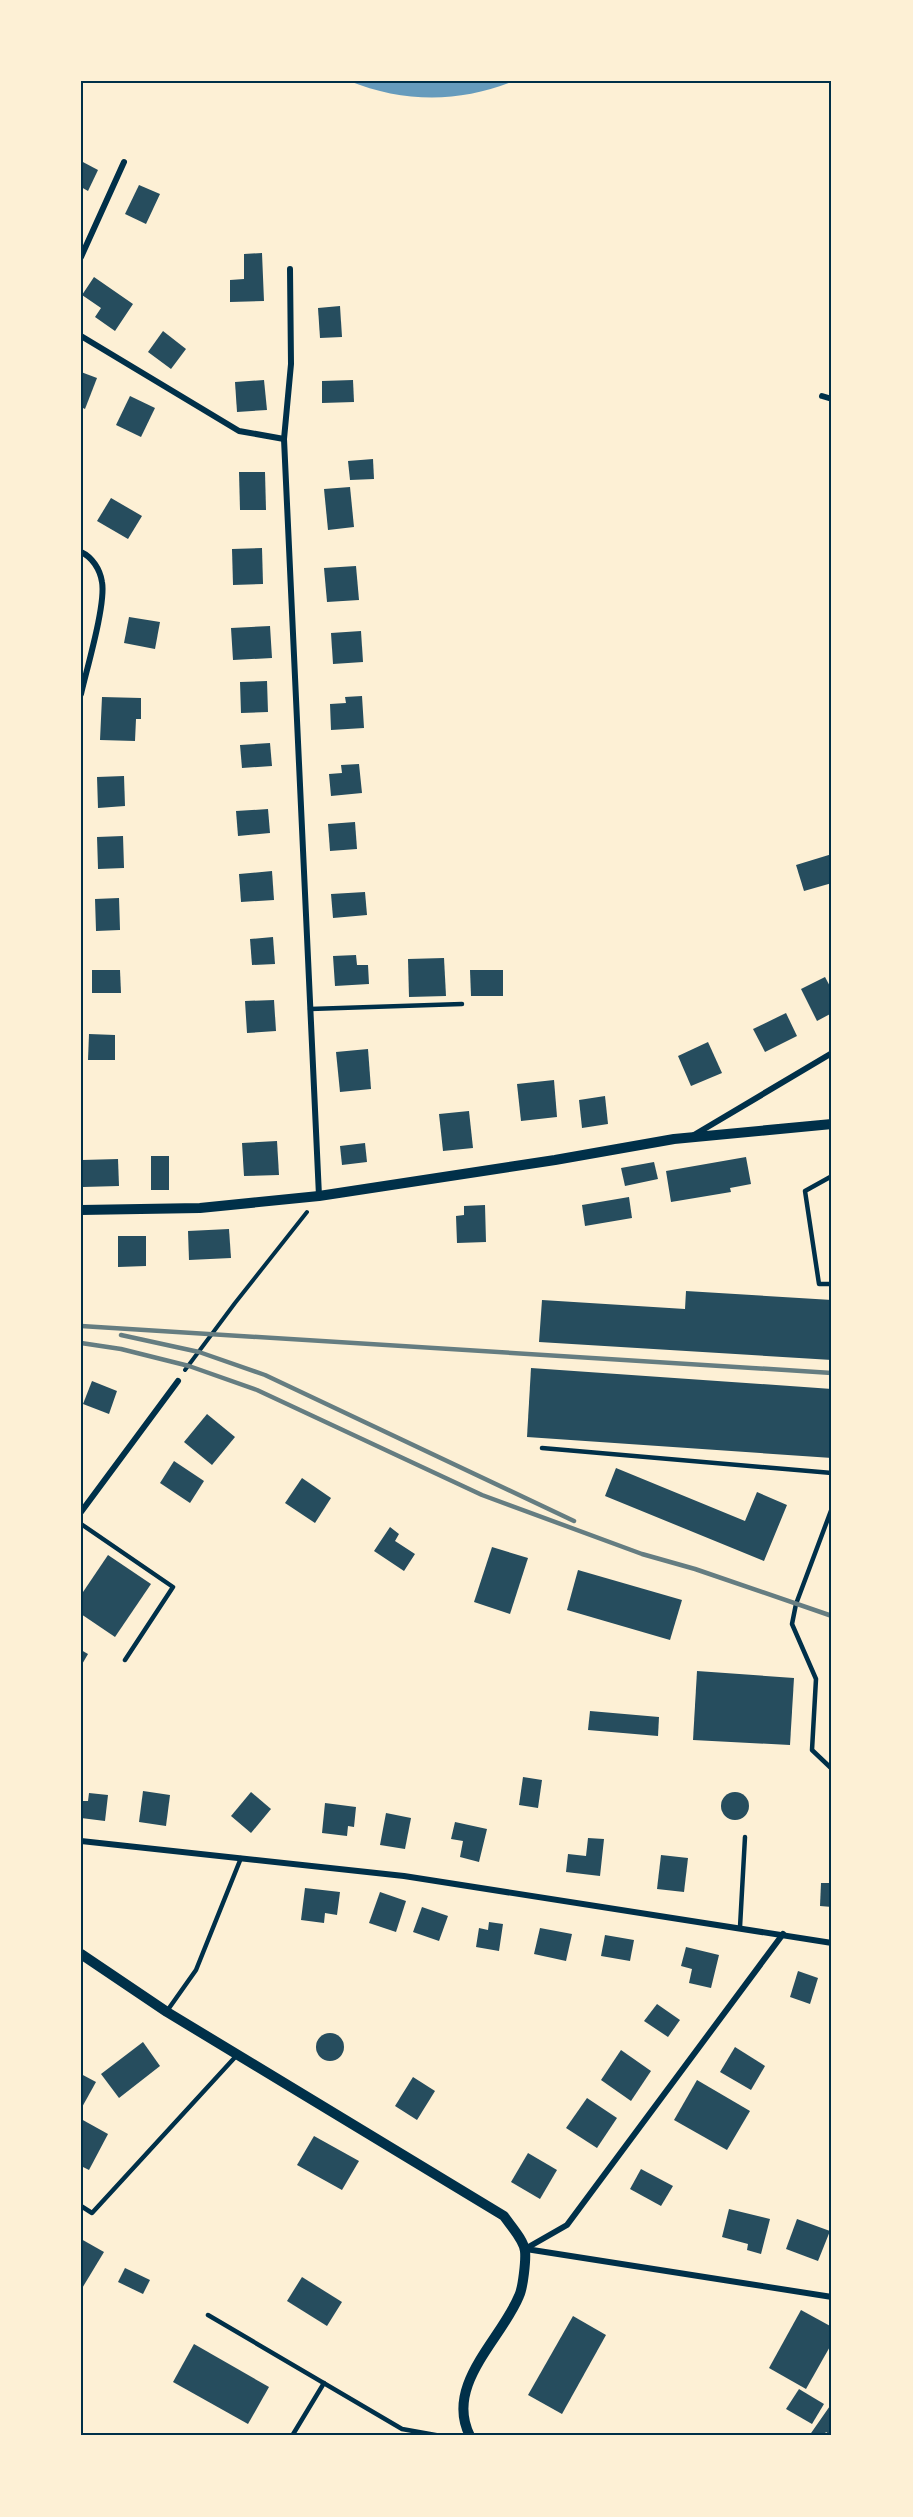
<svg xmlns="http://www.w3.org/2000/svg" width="913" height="2517" viewBox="0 0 913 2517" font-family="'PT Sans',sans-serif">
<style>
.water{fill:#669bbc}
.building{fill:#264d5e}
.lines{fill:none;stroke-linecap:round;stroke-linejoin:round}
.path{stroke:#003049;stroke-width:4}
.service{stroke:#003049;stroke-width:4.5}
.minor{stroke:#003049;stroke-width:6}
.tertiary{stroke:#003049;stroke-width:10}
.rail{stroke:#657d81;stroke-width:4.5}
.neatline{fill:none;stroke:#003049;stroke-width:2}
</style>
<rect width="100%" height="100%" fill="#fdf0d5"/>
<!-- water -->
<path class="water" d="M349,81h165c-54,22 -110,22 -165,0z"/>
<!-- building -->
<g class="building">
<polygon points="81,161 98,170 88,191 81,187"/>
<polygon points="139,185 160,194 146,224 125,214"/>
<polygon points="262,253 264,301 230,302 230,280 244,279 244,254"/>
<polygon points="94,277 133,304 115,331 95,317 101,308 82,295"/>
<polygon points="340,306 342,337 320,338 318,308"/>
<polygon points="163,331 186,349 171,369 148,352"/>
<polygon points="81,372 97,378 85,409 81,407"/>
<polygon points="264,380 267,410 237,412 235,382"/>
<polygon points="353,380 354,402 322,403 322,381"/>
<polygon points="130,396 155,408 141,437 116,425"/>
<polygon points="373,459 374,479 350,480 348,461"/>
<polygon points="239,472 265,472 266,510 240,510"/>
<polygon points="350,487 354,527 328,530 324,489"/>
<polygon points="111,498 142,516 128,539 97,521"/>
<polygon points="262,548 263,584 233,585 232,549"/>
<polygon points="356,566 359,600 327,602 324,568"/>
<polygon points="129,617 160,622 155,649 124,643"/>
<polygon points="270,626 272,658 233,660 231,628"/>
<polygon points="361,631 363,662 333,664 331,633"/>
<polygon points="267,681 268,712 241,713 240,682"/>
<polygon points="362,696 364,728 331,730 330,704 346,703 345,697"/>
<polygon points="102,697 141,698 141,719 136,719 135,741 100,740"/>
<polygon points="270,743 272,766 242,768 240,745"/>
<polygon points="359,764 362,793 331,796 329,774 342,773 341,765"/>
<polygon points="124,776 125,806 98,808 97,777"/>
<polygon points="268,809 270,833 238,836 236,811"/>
<polygon points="355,822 357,849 330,851 328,824"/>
<polygon points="123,836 124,868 98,869 97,837"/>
<polygon points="832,854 832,883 804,891 796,865"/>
<polygon points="272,871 274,900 241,902 239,874"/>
<polygon points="365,892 367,915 333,918 331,894"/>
<polygon points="119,898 120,930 96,931 95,899"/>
<polygon points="273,937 275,964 252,965 250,939"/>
<polygon points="356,955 357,965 368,965 369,984 335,986 333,956"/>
<polygon points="444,958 446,996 409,997 408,959"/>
<polygon points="92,970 120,970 121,993 92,993"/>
<polygon points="470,970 503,970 503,996 471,996"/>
<polygon points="825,977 832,990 832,1013 817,1021 801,989"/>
<polygon points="274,1000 276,1031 247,1033 245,1001"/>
<polygon points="786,1013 797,1036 765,1052 753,1029"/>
<polygon points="89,1034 115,1035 115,1060 88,1060"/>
<polygon points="708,1042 722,1073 691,1086 678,1056"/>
<polygon points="368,1049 371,1089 340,1092 336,1052"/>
<polygon points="554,1080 557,1117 521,1121 517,1084"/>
<polygon points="605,1096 608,1124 582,1128 579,1100"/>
<polygon points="469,1111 473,1148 443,1151 439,1114"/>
<polygon points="277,1141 279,1175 244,1176 242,1143"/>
<polygon points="365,1143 367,1162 342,1165 340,1146"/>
<rect x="151" y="1156" width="18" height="34"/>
<polygon points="746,1157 751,1184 730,1188 731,1192 671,1202 666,1171"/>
<polygon points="118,1159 119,1186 83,1187 82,1160"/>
<polygon points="654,1162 658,1179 625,1186 621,1168"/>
<polygon points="629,1197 632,1218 585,1226 582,1205"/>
<polygon points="485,1205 486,1242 457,1243 456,1216 464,1215 464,1206"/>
<polygon points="229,1229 231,1258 189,1260 188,1231"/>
<polygon points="118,1236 146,1236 146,1266 118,1267"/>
<polygon points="686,1291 832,1300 832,1360 539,1342 542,1300 685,1309"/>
<polygon points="531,1368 832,1389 832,1458 527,1437"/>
<polygon points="92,1381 117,1391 109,1414 83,1404"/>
<polygon points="207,1414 235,1437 212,1465 184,1442"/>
<polygon points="174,1461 204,1481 190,1503 160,1483"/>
<polygon points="616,1468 745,1521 757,1492 787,1505 764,1561 605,1496"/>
<polygon points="302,1478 331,1498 315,1523 285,1503"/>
<polygon points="390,1527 399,1534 395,1541 415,1554 404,1571 374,1551"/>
<polygon points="492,1547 528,1558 510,1614 474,1602"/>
<polygon points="108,1555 151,1584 115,1637 81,1614 81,1595"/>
<polygon points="578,1570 682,1600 670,1640 567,1610"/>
<polygon points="81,1650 88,1654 81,1666"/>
<polygon points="697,1671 794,1678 790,1745 693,1740"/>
<polygon points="590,1711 659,1717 658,1736 588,1730"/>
<polygon points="523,1777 542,1780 538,1808 519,1805"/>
<polygon points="143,1791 170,1795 166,1826 139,1822"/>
<circle cx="735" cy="1806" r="14"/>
<polygon points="251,1792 271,1809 251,1833 231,1816"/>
<polygon points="89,1793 108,1795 105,1821 81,1818 81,1801 88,1801"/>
<polygon points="325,1803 356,1807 354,1827 348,1826 347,1836 322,1833"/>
<polygon points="386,1813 411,1818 405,1849 380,1845"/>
<polygon points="455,1822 487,1829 479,1862 460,1857 463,1841 451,1839"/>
<polygon points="588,1838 604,1839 600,1876 566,1872 568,1854 586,1856"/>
<polygon points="661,1855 688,1858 684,1892 657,1889"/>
<polygon points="821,1883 832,1883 832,1907 820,1906"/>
<polygon points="305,1888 340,1892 337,1915 325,1913 324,1923 301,1920"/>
<polygon points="380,1892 406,1901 396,1932 369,1923"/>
<polygon points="422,1907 448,1916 439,1941 413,1932"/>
<polygon points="489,1922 503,1924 499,1951 476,1947 479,1928 488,1930"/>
<polygon points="540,1928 572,1934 566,1961 534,1954"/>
<polygon points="605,1935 634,1940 630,1961 601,1956"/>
<polygon points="686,1947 719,1955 711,1988 689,1983 692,1969 681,1966"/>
<polygon points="798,1971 818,1978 810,2004 790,1997"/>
<polygon points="657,2004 680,2020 668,2037 644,2021"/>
<circle cx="330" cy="2047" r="14"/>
<polygon points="143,2042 160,2066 119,2098 101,2074"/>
<polygon points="735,2047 765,2066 751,2090 720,2072"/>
<polygon points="621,2050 651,2071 631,2101 601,2080"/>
<polygon points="81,2074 96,2082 81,2109"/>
<polygon points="413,2077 435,2091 417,2120 395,2106"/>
<polygon points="697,2080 750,2111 727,2150 674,2120"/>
<polygon points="587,2098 617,2118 597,2148 566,2128"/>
<polygon points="81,2119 108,2134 89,2170 81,2166"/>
<polygon points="314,2136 359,2161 342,2190 297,2165"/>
<polygon points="528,2153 557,2170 540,2199 511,2182"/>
<polygon points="641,2169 673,2186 661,2206 630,2189"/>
<polygon points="729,2209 770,2219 761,2254 747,2250 748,2244 722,2237"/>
<polygon points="797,2219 830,2231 818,2261 786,2249"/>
<polygon points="81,2239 104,2252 81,2290"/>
<polygon points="125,2268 150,2280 143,2294 118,2282"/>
<polygon points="302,2277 342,2302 327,2326 287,2301"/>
<polygon points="801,2310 832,2327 832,2343 806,2389 769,2368"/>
<polygon points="573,2316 606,2335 562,2414 528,2395"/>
<polygon points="194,2344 269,2387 248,2424 173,2382"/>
<polygon points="799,2389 824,2404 812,2424 786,2409"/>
<polygon points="832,2403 832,2436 826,2432 823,2436 809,2436"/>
</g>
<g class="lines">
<!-- path -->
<polyline class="path" points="185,1370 235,1303 307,1212"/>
<!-- service -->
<g class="service">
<polyline points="310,1009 462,1004"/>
<polyline points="832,1176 805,1191 819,1284 832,1284"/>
<polyline points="542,1448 832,1473"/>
<polyline points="832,1508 796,1604 792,1624 816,1679 812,1750 832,1769"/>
<polyline points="81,1524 173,1587 125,1660"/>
<polyline points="740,1927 745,1837"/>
<polyline points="167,2011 196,1970 241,1858"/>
<polyline points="81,2206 92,2213 238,2054"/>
<polyline points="208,2315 402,2429 441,2436"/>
<polyline points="292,2436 324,2383"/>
</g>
<!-- minor -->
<g class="minor">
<polyline points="81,257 124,162"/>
<polyline points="290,269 291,364 284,439 319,1196"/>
<polyline points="81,336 239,431 284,439"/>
<polyline points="822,396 832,399"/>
<path d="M81,552c11,5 19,17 21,30 4,22 -15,86 -21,112"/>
<polyline points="694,1135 832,1053"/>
<polyline points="81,1512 178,1381"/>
<polyline points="81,1841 404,1876 832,1943"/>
<polyline points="525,2249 567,2225 783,1934"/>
<polyline points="526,2249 832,2297"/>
</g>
<!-- tertiary -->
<g class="tertiary">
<polyline points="81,1210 200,1208 319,1196 555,1160 674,1139 832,1124"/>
<path d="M81,1954l86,58 337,204c6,9 20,24 21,35 1,9 -2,37 -6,45 -18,44 -75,89 -49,140"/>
</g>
<!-- rail -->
<g class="rail">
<polyline points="81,1326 832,1373"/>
<polyline points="121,1335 199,1352 265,1375 574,1521"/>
<polyline points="81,1343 121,1349 189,1366 257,1390 482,1495 642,1554 695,1569 832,1616"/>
</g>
</g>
<!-- border -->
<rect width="913" height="2517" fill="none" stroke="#fdf0d5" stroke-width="165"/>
<rect x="82" y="82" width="748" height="2352" class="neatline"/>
</svg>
